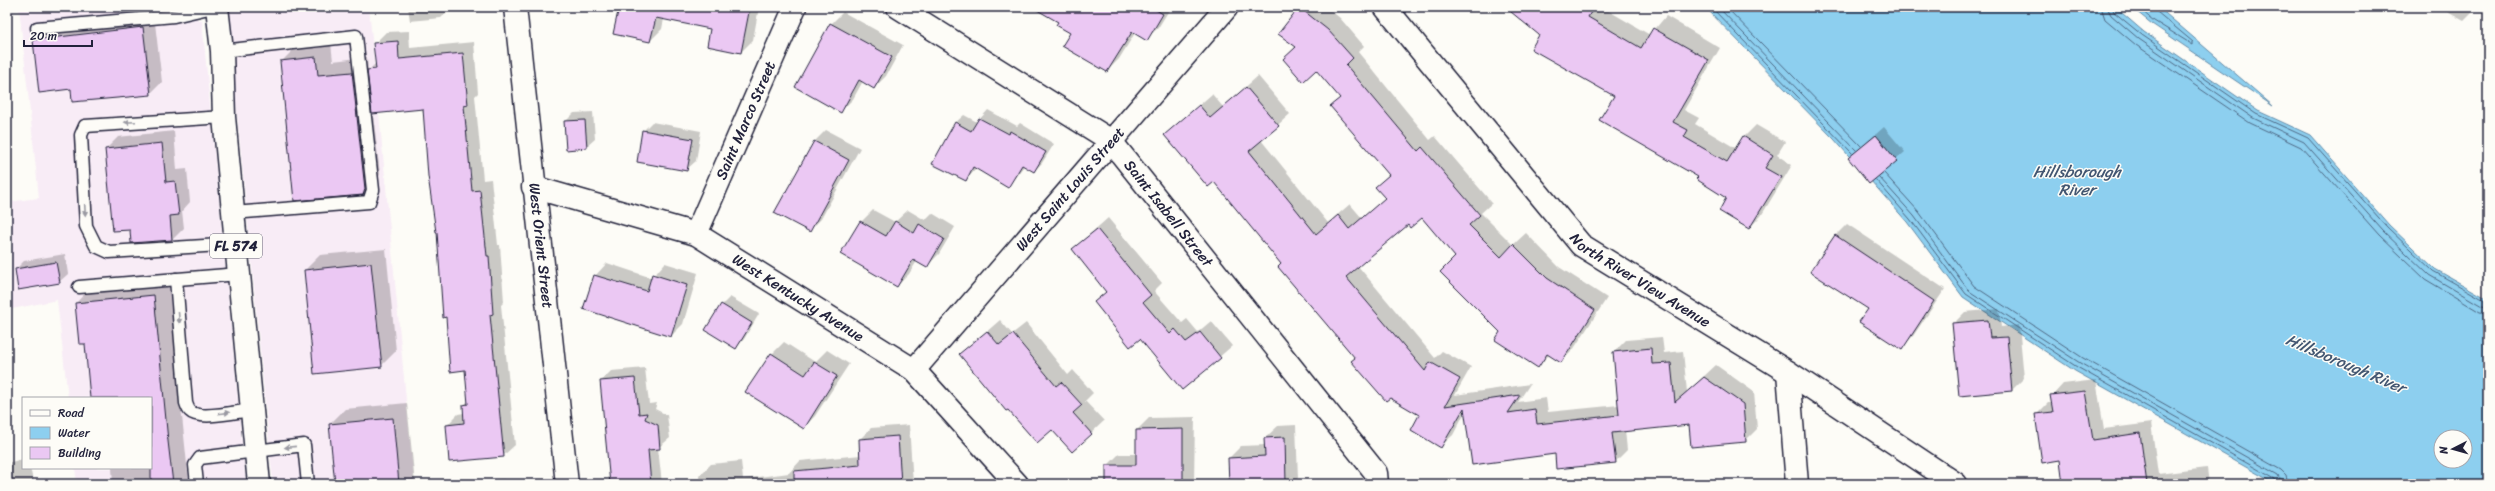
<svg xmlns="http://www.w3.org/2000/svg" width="2495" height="491" viewBox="0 0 2495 491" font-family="Sriracha,sans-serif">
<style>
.built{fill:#f8ecf6}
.water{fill:#8dcfef;stroke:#628aa7;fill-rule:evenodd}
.shadow{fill:#0003}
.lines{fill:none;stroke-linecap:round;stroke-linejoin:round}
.shore{stroke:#4d6783;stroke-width:1}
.building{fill:#ebc8f3;stroke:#22223b}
.lane-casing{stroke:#22223b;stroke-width:15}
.street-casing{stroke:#22223b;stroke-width:25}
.primary-casing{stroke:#22223b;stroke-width:25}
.lane{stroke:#fdfcf7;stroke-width:12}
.street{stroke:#fdfcf7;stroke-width:22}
.primary{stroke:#fdfcf7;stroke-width:22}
.oneway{fill:#9a9aa2}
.labels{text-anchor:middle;stroke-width:3;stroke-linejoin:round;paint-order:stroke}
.shield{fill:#fdfcf7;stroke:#646373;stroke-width:1}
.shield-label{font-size:14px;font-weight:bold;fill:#22223b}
.street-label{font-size:15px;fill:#22223b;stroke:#fdfcf7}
.water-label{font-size:16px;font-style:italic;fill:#425671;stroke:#fdfcf7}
</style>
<rect width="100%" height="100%" fill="#fdfcf7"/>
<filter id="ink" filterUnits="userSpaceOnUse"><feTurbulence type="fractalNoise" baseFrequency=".025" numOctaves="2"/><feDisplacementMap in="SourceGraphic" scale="8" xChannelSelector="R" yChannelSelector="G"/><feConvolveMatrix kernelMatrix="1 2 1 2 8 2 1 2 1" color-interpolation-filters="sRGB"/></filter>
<g filter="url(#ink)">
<!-- built -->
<g class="built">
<polygon points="19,7 198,7 200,12 197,19 202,21 246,484 77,484 75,468 151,468 151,398 68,398 57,300 7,310 7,202 39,198"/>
<polygon points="231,7 369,7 414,484 273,484 228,21 230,20 228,13"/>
</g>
<!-- water -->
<g class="water">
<path d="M1705,7h410l29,25 114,79 52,24 79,90 46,44 53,30v185h-212l-201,-113 -112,-74 -56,-75 -73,-83zM2441,437h24v24h-24z"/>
<polygon points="2131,7 2158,7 2273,106 2152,24"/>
</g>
<!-- shadow -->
<g class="shadow">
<polygon points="408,7 440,9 452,7 441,18 410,21"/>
<polygon points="620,7 759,7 753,40 741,52 711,28 664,19 662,29 650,41"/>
<polygon points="1034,7 1171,7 1158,28 1146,39 1135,33 1119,59 1107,71 1059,21"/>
<polygon points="1300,7 1326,7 1340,18 1364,46 1358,52 1430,140 1435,136 1492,203 1481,213 1513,245 1526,233 1559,267 1607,298 1573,350 1561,362 1549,355 1538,366 1501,331 1457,257 1422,216 1408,223 1358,266 1435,358 1442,351 1471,367 1455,395 1530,384 1518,402 1546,398 1548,412 1619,405 1614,352 1626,340 1662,337 1664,353 1683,351 1687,392 1716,365 1754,392 1757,429 1745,441 1690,424 1625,430 1627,450 1615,462 1556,452 1465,412 1453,435 1441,446 1421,415 1356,357 1214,180 1165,135 1212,94 1223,107 1258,76 1290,114 1261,140 1328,223 1350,204 1362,218 1386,197 1377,187 1389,174 1331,106 1341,97 1316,69 1284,59 1296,46 1280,33"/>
<polygon points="1507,7 1602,7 1650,35 1666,16 1720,48 1684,110 1699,118 1695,124 1737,149 1744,137 1756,125 1785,142 1777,155 1792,165 1761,216 1749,228 1728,197 1699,176 1615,96"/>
<polygon points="2438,7 2478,7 2464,21"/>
<polygon points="843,12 903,45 886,76 874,88 863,81 853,99 841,111 831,24"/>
<polygon points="154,15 162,82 150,94 71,88 34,41 46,28"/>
<polygon points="409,31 410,48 474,42 478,93 475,96 483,180 491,179 498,245 500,245 504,302 501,305 515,445 503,456 447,425 458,414 464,413 464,405 469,400 466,369 438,231 423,108 373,113 380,174 378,179 363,194 281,62 296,47 331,43 333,61 367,57 368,71 376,63 374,44 386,32"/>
<polygon points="988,110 1017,126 1020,123 1054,144 1042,163 1034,171 1024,166 1008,186 976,168 966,180 955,123 964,115 977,122"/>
<polygon points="593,112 595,139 586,147 565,122 574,113"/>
<polygon points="652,122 701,131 696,161 687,169 643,131"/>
<polygon points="1884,127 1905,152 1869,183 1849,158"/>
<polygon points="826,130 860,148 821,219 809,231 814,142"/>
<polygon points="174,131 177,170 187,169 190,202 182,211 184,228 172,240 131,228 106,149 118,137"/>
<polygon points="873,210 895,222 908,210 925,220 932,213 955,227 939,254 927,266 917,261 909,274 897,286 842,254 861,222"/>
<polygon points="1108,218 1162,283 1154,291 1182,323 1187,319 1198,332 1211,321 1232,346 1182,389 1140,338 1095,302 1107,291 1073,249"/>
<polygon points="1847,224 1945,289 1913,336 1901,348 1869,309 1835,236"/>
<polygon points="386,249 396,351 381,366 305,270 320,255"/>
<polygon points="65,254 68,274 59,282 16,269 24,261"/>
<polygon points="607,263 652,278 665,263 698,273 683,324 671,336 595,276"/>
<polygon points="168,280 189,484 113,484 112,468 151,468 151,398 91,398 85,342 76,303 90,288"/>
<polygon points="730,297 759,314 744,339 736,348 722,305"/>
<polygon points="1999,309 2001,327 2019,325 2024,378 2012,390 1960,395 1953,324 1965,312"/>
<polygon points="1000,320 1012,334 1026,323 1068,375 1073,370 1093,393 1085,401 1104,421 1072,451 1052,429 961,354"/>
<polygon points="784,342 815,362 827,350 849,364 815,416 803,428 772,354"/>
<polygon points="645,368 649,404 657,403 655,409 667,415 670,438 658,448 662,484 611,484 601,381 611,371"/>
<polygon points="2096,380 2104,429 2151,423 2158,474 2207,468 2209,484 2064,484 2060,459 2036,415 2048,403 2052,403 2052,396 2063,384"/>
<polygon points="407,403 415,484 336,484 330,424 345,409"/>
<polygon points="1195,417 1194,484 1107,484 1107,466 1119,454 1137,454 1137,430 1149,418"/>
<polygon points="909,425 913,484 700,484 699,476 711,464 741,461 743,479 789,473 800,461 861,455 860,439 871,428"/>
<polygon points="1296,425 1298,478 1292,484 1230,484 1229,458 1241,446 1266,445 1265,438 1278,426"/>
<polygon points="23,459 23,468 30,468 34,484 7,484 7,463"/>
<polygon points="2280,477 2295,484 2273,484"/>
<polygon points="504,479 505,484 465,484"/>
<polygon points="953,482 954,484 924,484"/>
</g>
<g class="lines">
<!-- shore -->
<g class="shore">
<polyline points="1711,7 1852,153"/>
<polyline points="1718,7 1856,150"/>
<polyline points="1726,7 1861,146"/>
<polyline points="2101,7 2105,19 2136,45 2250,123 2301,147 2379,235 2425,279 2480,312 2488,313"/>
<polyline points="2107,7 2111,15 2139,39 2253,118 2304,142 2383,231 2429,275 2482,306 2488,307"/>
<polyline points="2112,7 2114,12 2142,35 2256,114 2308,138 2387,227 2433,271 2488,302"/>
<polyline points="2137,7 2154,21 2193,45 2193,42 2157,12 2156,7"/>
<polyline points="1884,173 1919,212 1974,286 2083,358 2281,470 2286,475 2288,484"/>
<polyline points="1879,177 1914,216 1969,291 2080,363 2278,475 2282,484"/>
<polyline points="1876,180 1910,219 1966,294 2077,367 2275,479 2277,484"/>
</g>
</g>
<!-- building -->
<g class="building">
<polygon points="619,7 750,7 741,53 707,46 710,29 656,18 650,42 613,34"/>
<polygon points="1032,7 1151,7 1163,14 1147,41 1132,32 1107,72 1062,46 1070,33 1056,25 1058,22"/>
<polygon points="1299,7 1328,30 1353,58 1346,65 1418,151 1422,147 1480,215 1469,225 1501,257 1513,244 1547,278 1595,310 1561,363 1547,354 1538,368 1495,340 1500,332 1440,272 1455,257 1422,218 1410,228 1408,225 1346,277 1425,371 1430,362 1460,379 1445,406 1520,395 1508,413 1535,409 1537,424 1619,415 1613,352 1651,348 1652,364 1671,363 1675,402 1704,377 1743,404 1746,442 1691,447 1689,425 1612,433 1616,463 1556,469 1555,454 1472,465 1464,408 1441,448 1411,430 1419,415 1390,398 1386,401 1351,361 1355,358 1278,267 1281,264 1214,182 1208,187 1164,135 1199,105 1210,118 1246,87 1279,126 1249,151 1316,234 1338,215 1349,229 1385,198 1375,187 1389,175 1330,106 1340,98 1316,70 1303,82 1283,59 1296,47 1278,34"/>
<polygon points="1505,7 1594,7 1588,17 1641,48 1653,28 1709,60 1673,122 1688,130 1684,137 1727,162 1743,136 1773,155 1765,168 1781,177 1749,229 1719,211 1726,198 1696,179 1698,177 1599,120 1614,96 1531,49 1539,35"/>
<polygon points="830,23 892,57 874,89 859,80 841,113 795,87"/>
<polygon points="143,27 151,95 72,102 71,89 39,93 33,40"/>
<polygon points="398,41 399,59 463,53 468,105 464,106 472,191 480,190 487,256 489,256 493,314 490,315 504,457 449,462 446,425 464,423 463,405 468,404 465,370 450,372 446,317 443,318 437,232 436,232 428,176 423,109 372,114 367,70 376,69 373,43"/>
<polygon points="316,57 318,75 352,72 365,189 363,195 294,201 280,61"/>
<polygon points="979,118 1009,134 1010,131 1046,152 1034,172 1022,165 1008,188 973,167 966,181 932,164 955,122 971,131"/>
<polygon points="585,120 587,148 566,150 564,121"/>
<polygon points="642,130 693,139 687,171 637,162"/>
<polygon points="1876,135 1897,161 1869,184 1848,158"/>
<polygon points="814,141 849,160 810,232 774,213"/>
<polygon points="162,143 166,182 175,181 179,215 170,216 172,240 131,243 130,230 113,231 105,149"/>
<polygon points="860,221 886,236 895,221 914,233 919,224 944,239 927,268 913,260 897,287 840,254"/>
<polygon points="1097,229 1151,295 1143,302 1170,334 1175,329 1186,342 1200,332 1221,358 1182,390 1140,339 1130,347 1094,302 1106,292 1072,249"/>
<polygon points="1835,235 1934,301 1902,350 1859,322 1868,309 1810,272"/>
<polygon points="56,262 60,283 18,290 15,269"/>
<polygon points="371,263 382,367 314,374 304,270"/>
<polygon points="652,274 687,285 671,337 583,309 594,275 647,291"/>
<polygon points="154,295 168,441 173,484 151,484 151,398 90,398 85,344 79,344 75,303"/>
<polygon points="721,304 752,323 736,349 705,330"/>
<polygon points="1988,320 1990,338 2007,337 2012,391 1959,396 1952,323"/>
<polygon points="987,331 999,345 1013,334 1056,386 1061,382 1082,405 1073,413 1092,434 1072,452 1052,430 1037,443 1008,410 1006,411 959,354"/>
<polygon points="771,353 805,375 814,362 837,376 804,429 745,392"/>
<polygon points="635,378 639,414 647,413 645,419 658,425 660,449 648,450 651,484 610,484 600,381"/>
<polygon points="2085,391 2093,440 2140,433 2147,484 2063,484 2060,460 2042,463 2035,414 2053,412 2050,395"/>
<polygon points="393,418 399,484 335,484 329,424"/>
<polygon points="1183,429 1183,484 1106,484 1106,465 1136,465 1136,430"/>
<polygon points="898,436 901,484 794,484 794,471 860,465 859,439"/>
<polygon points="1285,437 1286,484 1229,484 1228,458 1265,456 1264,438"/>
</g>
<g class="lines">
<defs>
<g id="lane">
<polyline points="37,28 174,16 213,7"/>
<polyline points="222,51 356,36 373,190 369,202 233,213"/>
<polyline points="224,117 85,126 81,135 86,226 96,246 109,252 236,244"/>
<path d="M176,279l10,124c1,3 2,6 4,8 9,10 50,0 62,-1"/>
<polyline points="79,287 239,274"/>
<polyline points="197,484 195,465 200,458 304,445 308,484"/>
</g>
<g id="street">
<path id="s1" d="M515,7l52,477"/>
<path id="s2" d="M898,7l212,133 266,333 1,11"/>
<path id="s3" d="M1385,7l196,238 207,127 168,112"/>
<path id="s4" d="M533,187l163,47 218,136 103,114"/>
<path id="s5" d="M696,234l99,-227"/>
<path id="s6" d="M914,370l313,-363"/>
<polyline points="1788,372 1797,484"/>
</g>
<polyline id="primary" points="217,7 222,51 224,117 259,484"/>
</defs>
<!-- lane casing -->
<use href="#lane" class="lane-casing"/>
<!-- street casing -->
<use href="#street" class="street-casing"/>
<!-- primary casing -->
<use href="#primary" class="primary-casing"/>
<!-- lane -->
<use href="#lane" class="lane"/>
<!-- street -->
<use href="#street" class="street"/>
<!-- primary -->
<use href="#primary" class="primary"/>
</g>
<!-- one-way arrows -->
<defs><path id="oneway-solid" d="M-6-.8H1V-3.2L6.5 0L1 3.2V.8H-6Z"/></defs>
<g class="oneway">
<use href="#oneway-solid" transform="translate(130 122) rotate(177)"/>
<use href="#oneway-solid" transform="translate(85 210) rotate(87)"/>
<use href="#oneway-solid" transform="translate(179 318) rotate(85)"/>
<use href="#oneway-solid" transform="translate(224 413) rotate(-7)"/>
<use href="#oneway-solid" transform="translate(290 447) rotate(174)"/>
</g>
</g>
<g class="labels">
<!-- shield labels -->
<rect class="shield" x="210" y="234" width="52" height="24" rx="3"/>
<g class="shield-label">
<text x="236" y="251">FL 574</text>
</g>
<!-- street labels -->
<g class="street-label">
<text dy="5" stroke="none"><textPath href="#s5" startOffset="124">Saint Marco Street</textPath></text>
<text dy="5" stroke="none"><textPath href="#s6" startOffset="239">West Saint Louis Street</textPath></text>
<text dy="5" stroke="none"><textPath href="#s2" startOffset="344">Saint Isabell Street</textPath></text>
<text dy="5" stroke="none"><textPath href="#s1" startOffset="240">West Orient Street</textPath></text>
<text dy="5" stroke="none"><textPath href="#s3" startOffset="377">North River View Avenue</textPath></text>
<text dy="5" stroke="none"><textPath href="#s4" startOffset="290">West Kentucky Avenue</textPath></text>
</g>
<!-- water labels -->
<g class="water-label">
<text x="2077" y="177">Hillsborough<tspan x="2077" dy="18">River</tspan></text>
<text transform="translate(2346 363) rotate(23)" y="6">Hillsborough River</text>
</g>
</g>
<!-- margin -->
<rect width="2495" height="491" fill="none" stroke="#fdfcf7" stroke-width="24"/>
<rect x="12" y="12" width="2471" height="467" fill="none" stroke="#22223b" stroke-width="1.5" filter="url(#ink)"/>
<!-- legend -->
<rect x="22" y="397" width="130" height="72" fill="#fdfcf7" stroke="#a5a5ac"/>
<rect x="30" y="410" width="20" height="6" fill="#fdfcf7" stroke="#a5a5ac"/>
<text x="58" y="417" font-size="12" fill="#22223b">Road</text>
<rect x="30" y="427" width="20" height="12" fill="#8dcfef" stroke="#a5a5ac"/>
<text x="58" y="437" font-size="12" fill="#22223b">Water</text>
<rect x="30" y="447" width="20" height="12" fill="#ebc8f3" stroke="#a5a5ac"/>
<text x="58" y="457" font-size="12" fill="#22223b">Building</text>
<!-- north arrow -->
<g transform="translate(2453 449) rotate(264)"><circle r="19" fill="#fdfcf7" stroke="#a5a5ac"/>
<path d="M0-3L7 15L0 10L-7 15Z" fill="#22223b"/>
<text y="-6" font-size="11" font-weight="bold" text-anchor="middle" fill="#22223b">N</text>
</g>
<!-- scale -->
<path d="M24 40v6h68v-6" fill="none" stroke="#22223b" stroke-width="2"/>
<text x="30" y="40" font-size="12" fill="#22223b" stroke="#fdfcf7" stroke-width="3" paint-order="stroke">20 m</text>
</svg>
